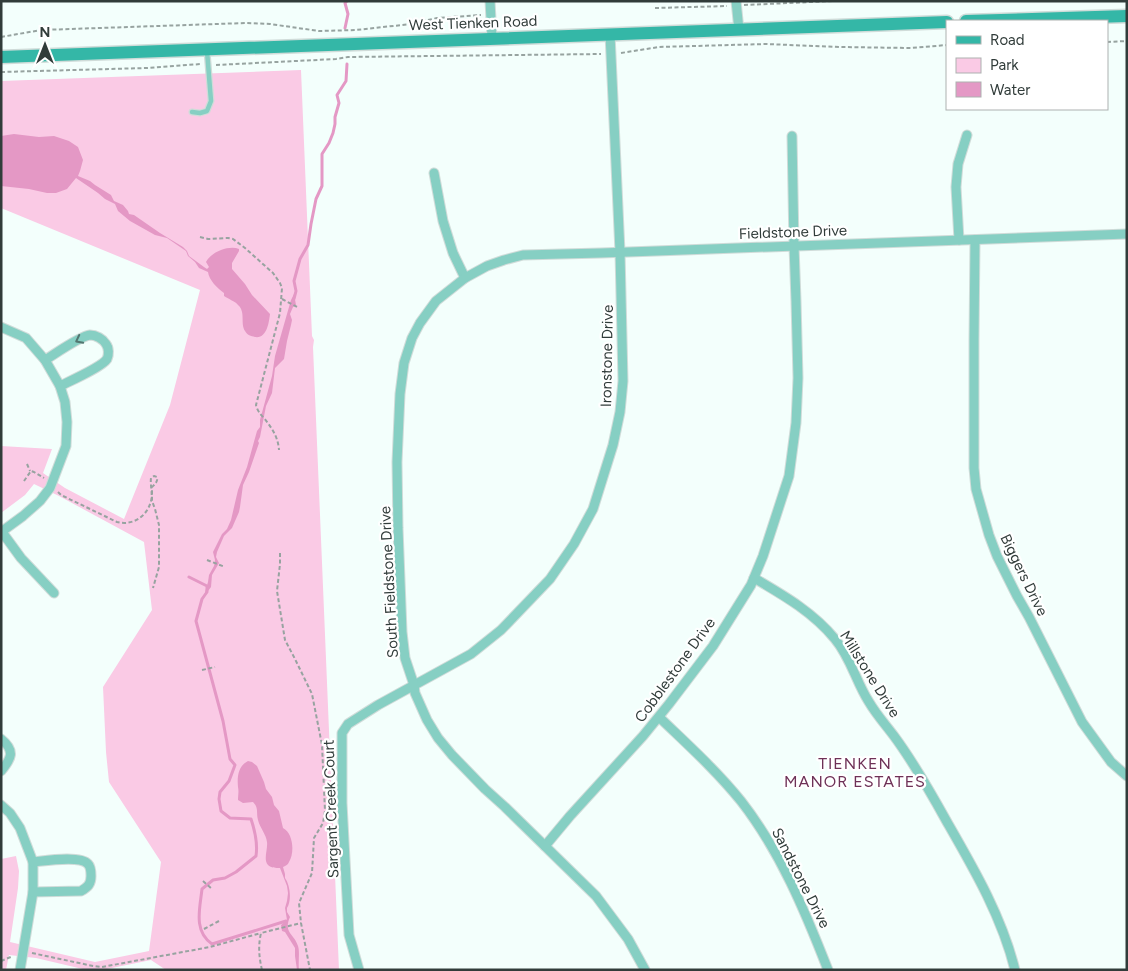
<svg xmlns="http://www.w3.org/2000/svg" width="1128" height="971" viewBox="0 0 1128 971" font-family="Figtree,sans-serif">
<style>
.green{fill:#facae5}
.water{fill:#e498c5}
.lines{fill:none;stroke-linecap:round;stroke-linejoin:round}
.stream{stroke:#e498c5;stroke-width:3}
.lane-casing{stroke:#d0dcd9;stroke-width:7}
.street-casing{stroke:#d0dcd9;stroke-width:11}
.secondary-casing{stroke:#d0dcd9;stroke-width:15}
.path{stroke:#97a3a0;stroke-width:2;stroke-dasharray:4 2.5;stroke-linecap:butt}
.lane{stroke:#86cfc3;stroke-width:4.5}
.street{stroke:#86cfc3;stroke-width:9}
.secondary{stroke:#34b7a7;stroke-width:12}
.oneway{stroke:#537771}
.labels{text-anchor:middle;stroke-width:4.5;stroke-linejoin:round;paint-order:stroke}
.street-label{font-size:15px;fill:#313c3a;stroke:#fff}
.neighbourhood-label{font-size:16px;letter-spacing:1px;fill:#6e3157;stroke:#fff}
</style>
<rect width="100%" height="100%" fill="#f3fffc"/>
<!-- green -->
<polygon class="green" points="301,70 312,336 314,340 313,347 339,970 166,970 151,960 102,970 87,970 36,958 9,955 6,970 1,970 1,859 16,856 19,871 18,888 10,942 95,962 149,951 161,862 109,782 106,752 103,687 152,610 144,542 59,496 34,484 25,495 1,513 1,446 52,449 43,473 65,488 124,519 170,405 200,290 1,208 1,81"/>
<!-- water -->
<g class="water">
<path d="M14,134l25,3 15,-1 15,5 9,6 5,13 -3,11 -2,5 12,5 5,4 16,10 3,6 9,4 5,6 1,3 5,1 26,18 23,14 4,4 2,5 15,11 3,2 2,-2 -3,-5c5,-10 23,-17 33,-13v2l-7,12v6l13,15 7,11 18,19c-1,8 -3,25 -15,23 -4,-1 -8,-2 -10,-6 -5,-8 1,-19 -7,-26 -3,-4 -10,-6 -14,-9v-3c-7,-5 -15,-13 -16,-21l-9,-4 -4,-6 -7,-6 -2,-5 -19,-13 -12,-3 -25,-14 -12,-10 -3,-7 -10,-5 -7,-6 -22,-15 -9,11 -11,4h-9l-18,-4 -28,-3v-50z"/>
<polygon points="294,294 296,305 293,307 290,314 292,320 291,325 287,341 284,359 275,368 272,393 266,406 260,437 258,441 259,443 249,472 243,485 240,507 239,512 232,528 224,536 217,552 216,557 219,563 212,575 211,587 208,591 205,592 208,582 209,575 214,566 215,560 213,552 222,534 227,529 231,520 238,490 247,467 257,431 260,427 260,420 272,376 275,356 291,300"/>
<path d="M248,761l4,1 5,4 7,16 2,7 6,8 2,8 5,6 4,17c10,5 12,24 6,34 -1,3 -4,4 -6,5l2,7v4c5,7 7,22 2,30v4l3,5c-7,16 4,16 8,29 2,6 0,16 1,24h-2l-2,-14v-8l-10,-16 -3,-1 -1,-6 6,-5 -2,-12 2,-7 1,-8 -1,-7 -7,-18c-4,0 -9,0 -12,-3 -5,-5 0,-16 -1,-23 -1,-8 -7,-14 -9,-22 -2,-7 1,-12 -5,-18l-10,1 -5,-3c0,-5 1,-8 0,-13 -1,-10 0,-21 10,-26z"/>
</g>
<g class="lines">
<!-- stream -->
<g class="stream">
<polyline points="345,28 348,14 345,3 347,1"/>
<polyline points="294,299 296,291 294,281 300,259 308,245 311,224 316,199 322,186 322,154 329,143 333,133 335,124 335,117 339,103 337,95 346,81 347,64"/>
<path d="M189,577l18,9v6l-5,7 -6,22 27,100 7,38 5,6 -6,16 -9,11 -1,7 2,12 9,7 21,1c4,12 7,24 5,37l-20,16 -11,6 -12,2 -11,9c-2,19 -9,42 10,55l74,-23"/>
</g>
<defs>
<polyline id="lane" points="192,112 200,113 207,111 211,101 207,51"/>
<g id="street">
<polyline points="490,1 492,38"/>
<polyline points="736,1 739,30"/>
<polyline points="434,173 443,221 453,253 465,278"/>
<polyline points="959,240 956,187 958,164 967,135"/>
<polyline points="975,240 974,340 974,468 976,489 989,535 997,556 1017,596 1029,617 1082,722 1111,762 1127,776"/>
<polyline points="1,327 26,338 45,360 60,386 65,402 67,422 66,446 50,488 40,501 23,516 1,532"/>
<path d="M45,360c10,-6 35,-24 45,-25 6,0 13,4 16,9 3,4 3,11 1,15 -5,8 -37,22 -47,27"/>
<polyline points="2,532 21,558 54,593"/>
<path d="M754,578c29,17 59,34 81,61 16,19 21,43 34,63 7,12 16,22 25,34 20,27 37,57 53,86 27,47 55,95 68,148"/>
<path d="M659,717c28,27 57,53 82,84 39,50 64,110 87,169"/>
<path d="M1,739c15,12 10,20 0,32"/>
<polyline points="1,805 10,813 20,828 33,862 33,892 20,970"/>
<polyline points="545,846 570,816 643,736 669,704 713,646 751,585 763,556 789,476 796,423 798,378 796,301 794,246 792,136"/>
<path d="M33,862c11,-1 47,-7 55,2 3,3 3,8 3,12 0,8 -3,11 -10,15l-48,1"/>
<polyline points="359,970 349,935 342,803 342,733 348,724 378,705 471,654 501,630 550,579 574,544 593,509 613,445 620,412 623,381 620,252 610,34"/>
<polyline points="645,970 628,939 596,896 505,807 485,789 452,755 438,738 427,720 415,693 414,685 405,658 402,632 398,528 397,462 400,394 404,363 412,338 420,323 436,301 465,278 487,266 504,260 523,255 601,253 1127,234"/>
</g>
<g id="secondary">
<polyline points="966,21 1127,16"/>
<polyline points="1,57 947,22"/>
</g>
</defs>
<!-- lane casing -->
<use href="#lane" class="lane-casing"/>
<!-- street casing -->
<use href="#street" class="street-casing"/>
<!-- secondary casing -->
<use href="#secondary" class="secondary-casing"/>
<!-- path -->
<g class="path">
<polyline points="744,5 834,1"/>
<polyline points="655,8 727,6"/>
<polyline points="1,37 41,30 246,23 270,24 319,31 356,30 411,24 437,18 481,15"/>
<polyline points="1107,42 1127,41"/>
<polyline points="621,53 659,47 766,44 839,47 911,48 947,45"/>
<polyline points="216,65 336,59 348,57 601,54"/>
<polyline points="1,72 147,68 201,64"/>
<path d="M200,237l8,2 20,-1 5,1 12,9 28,25 7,10 2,5 -2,25 -24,92c1,5 4,9 8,13 8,10 14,19 15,32"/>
<polyline points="282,299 299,308"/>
<polyline points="27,464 30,471"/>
<polyline points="24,481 31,471 34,472 44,478"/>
<path d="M58,492l3,3 56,27c15,4 30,-5 34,-21 2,-7 -1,-16 0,-23l3,-2 3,1c1,5 -2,7 -5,10v14l3,8 4,16v42l-6,21"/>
<polyline points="280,553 280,564 277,591 285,640 295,659 312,694 322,745 325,811 323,823 314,838 312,873 299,903 301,923 310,970"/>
<polyline points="207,560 225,567"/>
<polyline points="202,670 215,667"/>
<polyline points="203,881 212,889"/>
<polyline points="204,929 219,921"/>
<polyline points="32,953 93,966 102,967 210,947 261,933"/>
<polyline points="1,961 13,956"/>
<path d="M262,970c-3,-13 -4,-24 -1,-37l40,-10"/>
</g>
<!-- lane -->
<use href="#lane" class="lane"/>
<!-- street -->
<use href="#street" class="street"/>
<!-- secondary -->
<use href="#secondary" class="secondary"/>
</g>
<!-- one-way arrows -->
<defs><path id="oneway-chevron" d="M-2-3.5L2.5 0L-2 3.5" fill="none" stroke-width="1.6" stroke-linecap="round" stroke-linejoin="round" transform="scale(1.25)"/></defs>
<use class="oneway" href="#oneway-chevron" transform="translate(79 340) rotate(153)"/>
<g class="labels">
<!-- street labels -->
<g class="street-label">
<text transform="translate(473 23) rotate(-2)" y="5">West Tienken Road</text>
<text transform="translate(793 232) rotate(-2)" y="5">Fieldstone Drive</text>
<text transform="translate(607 356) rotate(-89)" y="5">Ironstone Drive</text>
<text transform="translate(1024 575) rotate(64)" y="5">Biggers Drive</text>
<text transform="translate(389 582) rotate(-93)" y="5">South Fieldstone Drive</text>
<text transform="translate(675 670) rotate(-54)" y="5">Cobblestone Drive</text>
<text transform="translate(870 674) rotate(58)" y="5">Millstone Drive</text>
<text transform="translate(331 809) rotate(-92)" y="5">Sargent Creek Court</text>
<text transform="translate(801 878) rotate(63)" y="5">Sandstone Drive</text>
</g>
<!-- neighbourhood labels -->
<g class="neighbourhood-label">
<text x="855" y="769">TIENKEN<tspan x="855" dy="18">MANOR ESTATES</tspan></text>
</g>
</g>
<!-- border -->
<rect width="1128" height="971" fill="none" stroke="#313c3a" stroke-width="5"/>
<!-- legend -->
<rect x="946" y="20" width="162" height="90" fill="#ffffff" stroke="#adb1b0"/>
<rect x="956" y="36" width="25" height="8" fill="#34b7a7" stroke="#adb1b0"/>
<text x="990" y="45" font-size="15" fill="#313c3a">Road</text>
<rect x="956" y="58" width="25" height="15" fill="#facae5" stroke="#adb1b0"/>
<text x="990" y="70" font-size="15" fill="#313c3a">Park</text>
<rect x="956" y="82" width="25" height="15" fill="#e498c5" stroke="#adb1b0"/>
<text x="990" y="95" font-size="15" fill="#313c3a">Water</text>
<!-- north arrow -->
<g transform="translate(45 45)" stroke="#ffffff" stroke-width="4" paint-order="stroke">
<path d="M0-4L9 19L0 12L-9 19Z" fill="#313c3a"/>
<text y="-8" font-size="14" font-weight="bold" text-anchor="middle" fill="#313c3a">N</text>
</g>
</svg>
